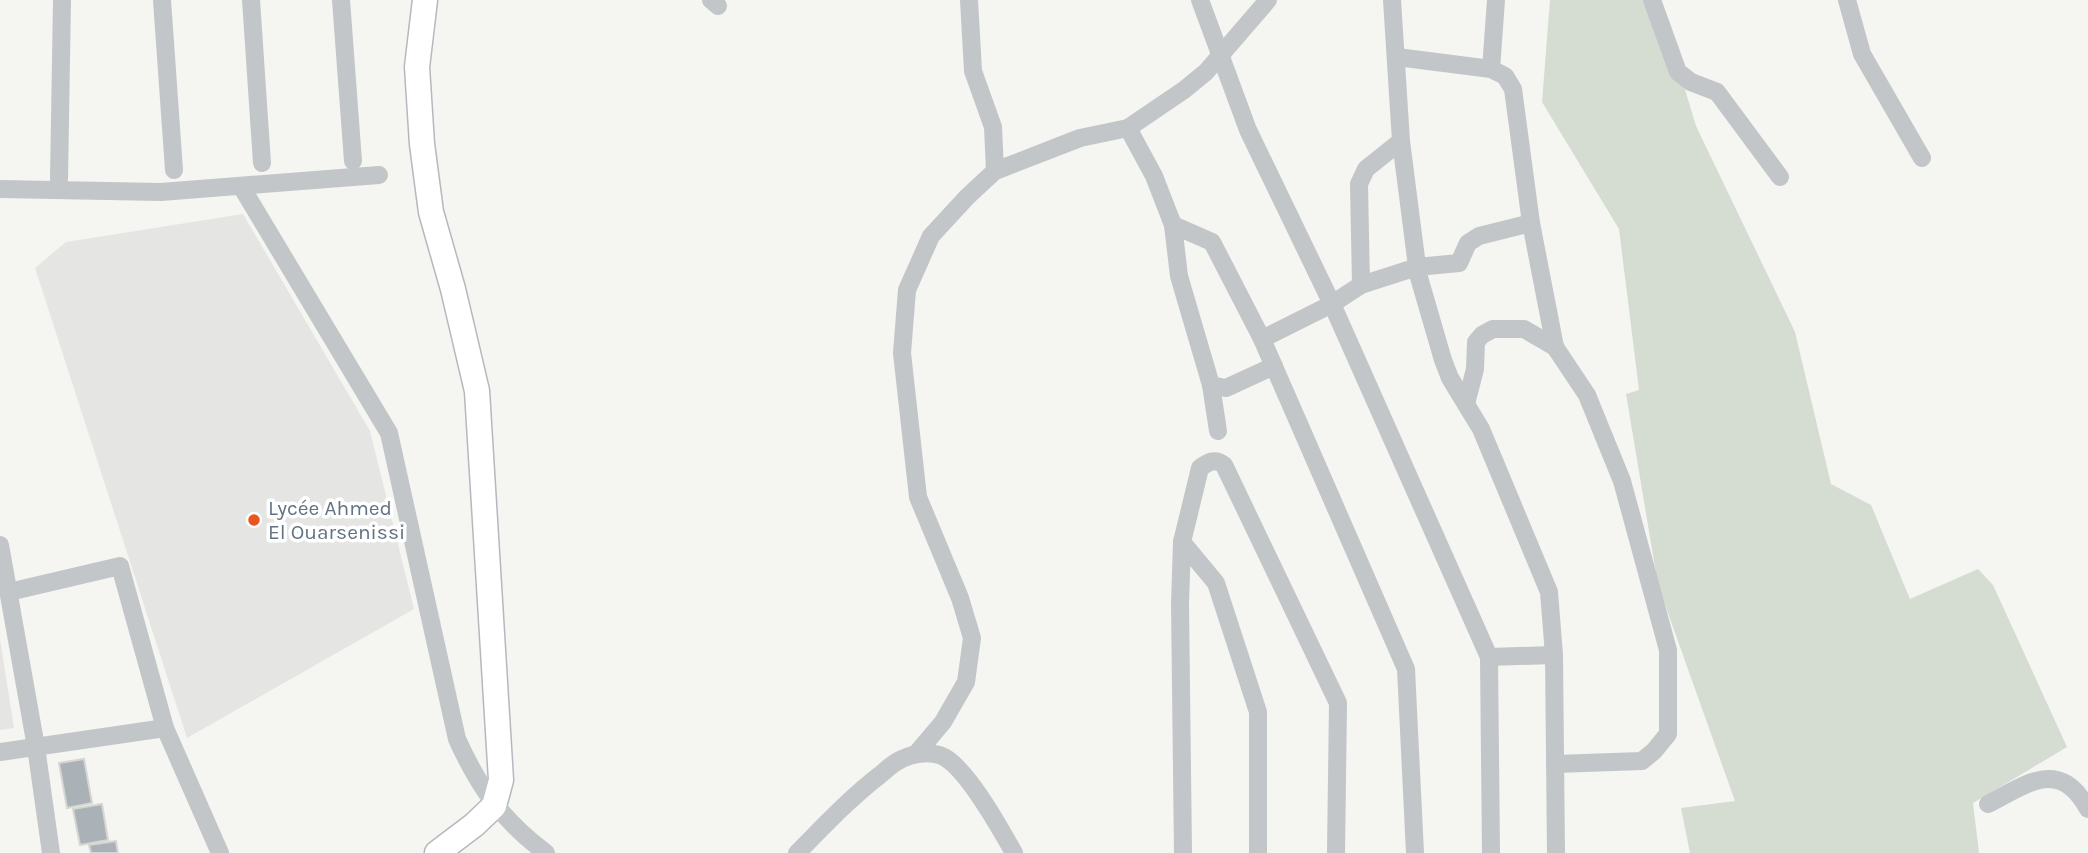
<svg xmlns="http://www.w3.org/2000/svg" width="2088" height="853" viewBox="0 0 2088 853" font-family="Karla,sans-serif">
<style>
.built{fill:#e5e6e4}
.green{fill:#d5dcd2}
.building{fill:#aab1b7;stroke:#d6d6d3;stroke-width:2}
.lines{fill:none;stroke-linecap:round;stroke-linejoin:round}
.secondary-casing{stroke:#b4b9be;stroke-width:27}
.street{stroke:#c2c6c9;stroke-width:18}
.secondary{stroke:#fff;stroke-width:24}
.poi-dot{fill:#e8551e;stroke:#fff;stroke-width:2.5}
.labels{text-anchor:middle;stroke-width:7;stroke-linejoin:round;paint-order:stroke}
.poi-label{font-size:21px;fill:#637383;stroke:#fff;text-anchor:start}
</style>
<rect width="100%" height="100%" fill="#f5f5f1"/>
<!-- built -->
<g class="built">
<polygon points="243,214 370,431 414,609 187,738 35,268 66,242"/>
<polygon points="0,639 14,728 0,730"/>
</g>
<!-- green -->
<polygon class="green" points="1550,0 1658,0 1696,126 1795,332 1831,484 1871,505 1910,599 1978,569 1993,585 2067,747 1973,803 1979,853 1690,853 1681,808 1735,801 1658,585 1626,394 1639,390 1619,229 1542,102"/>
<!-- building -->
<g class="building">
<polygon points="84,759 92,803 67,808 59,763"/>
<polygon points="102,804 108,840 80,845 73,809"/>
<polygon points="116,841 118,853 91,853 89,845"/>
</g>
<g class="lines">
<defs>
<polyline id="secondary" points="425,0 417,67 422,144 431,212 453,289 477,391 501,780 494,806 474,825 437,853"/>
</defs>
<!-- secondary casing -->
<use href="#secondary" class="secondary-casing"/>
<!-- street -->
<g class="street">
<polyline points="162,0 174,170"/>
<polyline points="251,0 262,163"/>
<polyline points="341,0 353,161"/>
<polyline points="711,0 718,6"/>
<polyline points="969,0 973,71 993,127 995,171"/>
<polyline points="1200,0 1248,130 1332,304 1489,657 1491,853"/>
<polyline points="1392,0 1401,141 1418,274 1443,360 1450,378 1481,429 1549,592 1554,655 1556,853"/>
<polyline points="1652,0 1678,72 1691,82 1717,92 1780,177"/>
<polyline points="1847,0 1862,54 1922,158"/>
<polyline points="1397,57 1491,69 1505,76 1513,89 1531,223 1555,347"/>
<polyline points="1491,69 1496,0"/>
<polyline points="1128,128 1154,176 1173,225 1179,276 1211,385 1226,388 1274,366"/>
<polyline points="59,179 62,0"/>
<path d="M241,186l148,247 68,306c22,49 46,82 89,114"/>
<polyline points="0,189 161,192 379,175"/>
<polyline points="1173,225 1212,242 1262,339"/>
<polyline points="1361,285 1359,184 1366,169 1401,141"/>
<polyline points="1211,385 1218,431"/>
<polyline points="1466,404 1475,369 1476,342 1482,335 1493,329 1524,329 1555,347 1587,395 1622,481 1668,650 1668,734 1654,751 1642,761 1555,764"/>
<polyline points="1182,542 1216,583 1258,712 1258,853"/>
<polyline points="0,545 36,747 51,853"/>
<polyline points="9,592 120,566 165,728 220,853"/>
<polyline points="1489,657 1554,655"/>
<polyline points="0,752 165,728"/>
<polyline points="916,754 943,722 966,682 972,638 960,598 918,497 902,353 907,290 931,236 967,197 995,171 1080,138 1128,128 1184,90 1206,72 1268,0"/>
<path d="M1988,804c39,-20 72,-47 100,5"/>
<path d="M797,853c27,-27 53,-55 83,-78 7,-6 14,-13 22,-16 12,-6 30,-8 42,-2 24,13 56,71 70,96"/>
<path d="M1183,853l-3,-249 2,-62 18,-74c8,-6 15,-10 24,-3l114,238 -2,150"/>
<polyline points="1415,853 1406,669 1262,339 1332,304 1361,285 1417,267 1459,263 1468,243 1479,236 1531,223"/>
</g>
<!-- secondary -->
<use href="#secondary" class="secondary"/>
</g>
<!-- markers -->
<circle class="poi-dot" cx="254" cy="520" r="7"/>
<g class="labels">
<!-- poi labels -->
<g class="poi-label">
<text x="268" y="515">Lycée Ahmed<tspan x="268" dy="24">El Ouarsenissi</tspan></text>
</g>
</g>
</svg>
